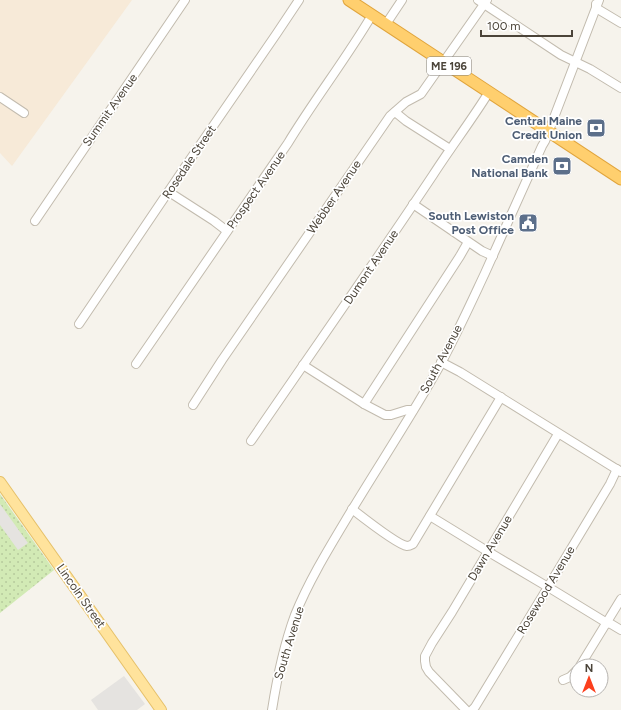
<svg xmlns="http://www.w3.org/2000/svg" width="621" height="710" viewBox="0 0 621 710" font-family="Figtree,sans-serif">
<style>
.commercial{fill:#f7ead8}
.grass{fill:url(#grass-dots)}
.parking{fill:#e5e3e0}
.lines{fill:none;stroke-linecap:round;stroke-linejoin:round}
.minor-casing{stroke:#c2bbae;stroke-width:10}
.major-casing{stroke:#e6c16a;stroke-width:12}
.highway-casing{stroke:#e0a43c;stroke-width:13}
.minor{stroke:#fff;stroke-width:8}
.major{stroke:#ffe39c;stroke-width:10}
.highway{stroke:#ffcf6e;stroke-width:11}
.labels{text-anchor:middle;stroke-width:3.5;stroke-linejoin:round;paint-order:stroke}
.shield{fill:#fff;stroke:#817c74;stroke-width:1}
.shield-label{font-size:11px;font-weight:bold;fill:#4b4439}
.street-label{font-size:12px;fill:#4b4439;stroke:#fff}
.service-label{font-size:12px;font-weight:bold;fill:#4e5e75;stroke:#fff;text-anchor:end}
</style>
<defs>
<pattern id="grass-dots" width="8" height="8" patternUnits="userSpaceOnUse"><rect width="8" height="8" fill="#d2eab5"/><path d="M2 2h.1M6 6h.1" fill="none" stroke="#b6ca9c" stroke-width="1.8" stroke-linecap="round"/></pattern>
</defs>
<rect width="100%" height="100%" fill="#f6f3ec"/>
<!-- commercial -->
<polygon class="commercial" points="0,0 132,0 12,166 0,153"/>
<!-- grass -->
<polygon class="grass" points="0,494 54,570 0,613"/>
<!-- parking -->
<g class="parking">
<polygon points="0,504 28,543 18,550 0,525"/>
<polygon points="124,676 145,704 137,710 98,710 91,700"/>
</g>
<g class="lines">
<defs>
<g id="minor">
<polyline points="478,0 561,55 590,69 621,88"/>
<polyline points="596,4 596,8 621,23"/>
<polyline points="386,24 402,0"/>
<polyline points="0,97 24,113"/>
<polyline points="395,112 406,121 450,149"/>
<polyline points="169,192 214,221 227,231"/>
<polyline points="413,204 482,251 493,256"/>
<polyline points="35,221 185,0"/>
<polyline points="79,324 187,164 277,33 299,0"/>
<polyline points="441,362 460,372 621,472"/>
<path d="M136,364l152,-221c26,-43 58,-84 84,-128"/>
<polyline points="303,365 364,404 385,415 391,415 407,410 413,410"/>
<polyline points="364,404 460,256 468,242"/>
<polyline points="193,405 222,360 390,116 406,102 421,94 487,0"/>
<path d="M251,441c61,-89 122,-176 182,-266 18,-28 38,-54 56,-83"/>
<path d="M352,509c9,7 46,36 55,37 3,0 4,-1 6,-2l88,-147"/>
<polyline points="430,516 487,551 548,587 607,623 611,624 621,630"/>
<polyline points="580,666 621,599"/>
<polyline points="563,680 570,677 577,670"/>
<path d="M272,710c5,-32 12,-65 23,-95 13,-32 31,-62 49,-92 31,-52 65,-103 95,-156 17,-31 31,-62 46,-94 19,-42 38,-84 57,-127l3,-5 54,-141"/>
<polyline points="466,710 429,672 426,667 425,661 425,656 432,643 452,612 558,434"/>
<polyline points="472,710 475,707 548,587 610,484 617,469"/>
</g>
<polyline id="major" points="0,482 161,710"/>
<polyline id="highway" points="349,0 621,179"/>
</defs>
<!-- minor casing -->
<use href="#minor" class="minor-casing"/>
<!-- major casing -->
<use href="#major" class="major-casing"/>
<!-- highway casing -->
<use href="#highway" class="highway-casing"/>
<!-- minor -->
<use href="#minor" class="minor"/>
<!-- major -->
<use href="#major" class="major"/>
<!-- highway -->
<use href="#highway" class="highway"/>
</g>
<!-- icons -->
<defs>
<symbol id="bank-square" viewBox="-11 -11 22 22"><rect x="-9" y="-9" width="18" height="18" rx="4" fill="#5c6f8a" stroke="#fff"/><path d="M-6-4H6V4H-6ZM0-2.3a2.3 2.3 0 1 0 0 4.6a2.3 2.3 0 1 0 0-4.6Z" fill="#fff"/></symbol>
<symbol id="civic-square" viewBox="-11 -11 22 22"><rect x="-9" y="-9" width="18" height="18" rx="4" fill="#5c6f8a" stroke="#fff"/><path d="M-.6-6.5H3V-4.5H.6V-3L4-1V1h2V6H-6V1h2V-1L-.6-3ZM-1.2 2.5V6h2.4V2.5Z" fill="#fff"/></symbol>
</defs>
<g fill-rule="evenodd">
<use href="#bank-square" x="585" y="117" width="22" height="22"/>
<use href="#bank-square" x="551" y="155" width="22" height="22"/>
<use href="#civic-square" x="517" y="212" width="22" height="22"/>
</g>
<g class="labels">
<!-- shield labels -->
<rect class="shield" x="427" y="57" width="44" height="18" rx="3"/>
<g class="shield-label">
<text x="449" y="70">ME 196</text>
</g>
<!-- street labels -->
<g class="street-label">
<text transform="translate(110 110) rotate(-55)" y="4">Summit Avenue</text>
<text transform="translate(189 162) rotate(-56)" y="4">Rosedale Street</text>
<text transform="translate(256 190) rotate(-55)" y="4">Prospect Avenue</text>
<text transform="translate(334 197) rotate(-56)" y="4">Webber Avenue</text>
<text transform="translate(371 267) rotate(-56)" y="4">Dumont Avenue</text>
<text transform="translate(441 359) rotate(-62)" y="4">South Avenue</text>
<text transform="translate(490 548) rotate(-59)" y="4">Dawn Avenue</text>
<text transform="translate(546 590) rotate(-59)" y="4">Rosewood Avenue</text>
<text transform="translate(81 596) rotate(55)" y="4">Lincoln Street</text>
<text transform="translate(289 643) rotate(-73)" y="4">South Avenue</text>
</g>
<!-- service labels -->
<g class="service-label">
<text x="582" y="125">Central Maine<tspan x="582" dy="14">Credit Union</tspan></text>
<text x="548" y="163">Camden<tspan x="548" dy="14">National Bank</tspan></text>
<text x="514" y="220">South Lewiston<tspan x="514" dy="14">Post Office</tspan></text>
</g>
</g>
<!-- north arrow -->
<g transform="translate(589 678)"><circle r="19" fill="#ffffff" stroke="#b7b4b0"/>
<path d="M0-3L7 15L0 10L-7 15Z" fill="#fc3f1d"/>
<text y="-6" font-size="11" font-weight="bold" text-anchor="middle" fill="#4b4439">N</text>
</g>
<!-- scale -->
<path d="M481 30v6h91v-6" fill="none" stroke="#4b4439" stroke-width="2"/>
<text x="487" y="30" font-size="12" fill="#4b4439" stroke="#ffffff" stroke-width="3" paint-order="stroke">100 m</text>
</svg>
